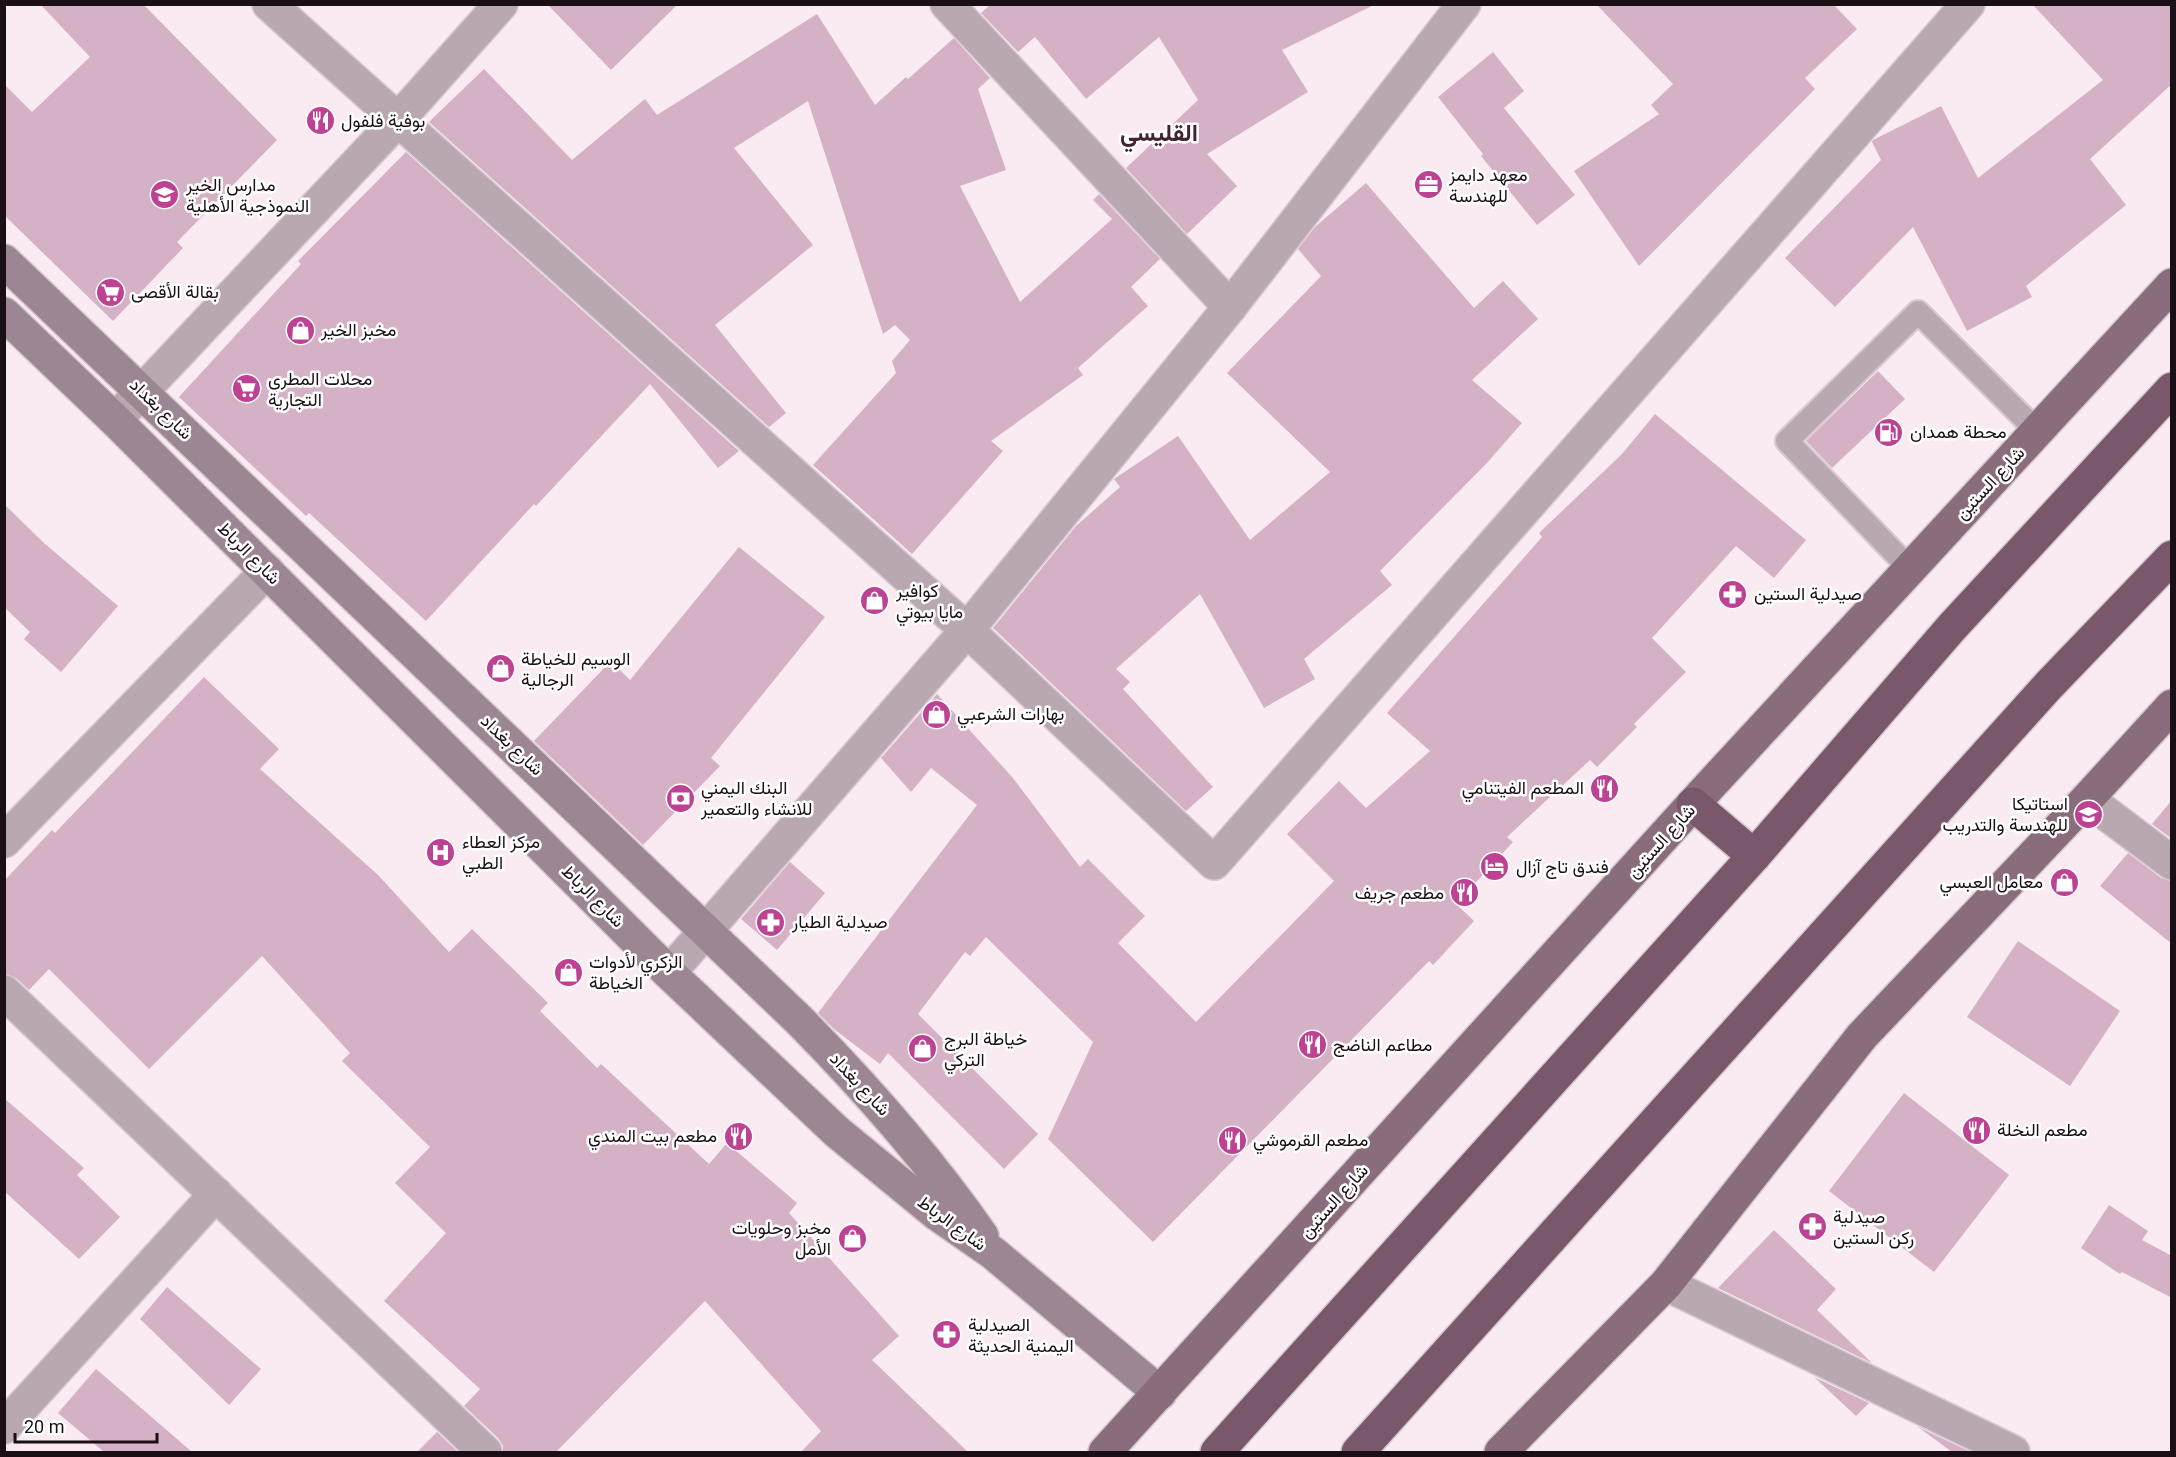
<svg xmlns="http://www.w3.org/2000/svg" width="2176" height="1457" viewBox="0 0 2176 1457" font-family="Roboto,Vazirmatn,sans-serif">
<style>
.building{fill:#d5b1c5}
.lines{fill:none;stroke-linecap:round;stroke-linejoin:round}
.lane-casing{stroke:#d6c8d0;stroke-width:26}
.street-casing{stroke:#d6c8d0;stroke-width:36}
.secondary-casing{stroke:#d6c8d0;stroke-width:36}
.primary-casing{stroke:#d6c8d0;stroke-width:36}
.highway-casing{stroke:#d6c8d0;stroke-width:36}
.lane{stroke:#b9a8b1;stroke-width:22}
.street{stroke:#b9a8b1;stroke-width:33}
.secondary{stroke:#9d8693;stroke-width:33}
.primary{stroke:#896d7d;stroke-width:33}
.highway{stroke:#78586a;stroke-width:33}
.labels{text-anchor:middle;stroke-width:5;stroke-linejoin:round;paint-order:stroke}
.poi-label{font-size:18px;fill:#1b0f16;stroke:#fff;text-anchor:start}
.street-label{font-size:18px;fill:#1b0f16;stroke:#fff}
.district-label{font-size:24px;font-weight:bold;fill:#402434;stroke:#fff}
</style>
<rect width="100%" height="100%" fill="#faebf3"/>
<!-- building -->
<g class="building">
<polygon points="40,4 143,4 277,140 177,242 183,248 113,321 4,215 4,84 32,112 90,57"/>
<polygon points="547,4 678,4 611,70"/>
<polygon points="991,4 1376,4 1282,50 1308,92 1207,154 1237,186 1187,234 1126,168 1198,100 1159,37 1086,99 1035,37 1018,52 981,13"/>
<polygon points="1596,4 1833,4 1857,29 1805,78 1815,89 1639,266 1574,171 1659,114 1651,105 1673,84"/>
<polygon points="2032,4 2172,4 2172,84 2090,159 2126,205 2026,286 2032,297 1967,331 1913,227 1835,307 1785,258 1881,160 1872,142 1873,140 1941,106 1978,178 2103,80"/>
<polygon points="817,14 875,105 906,77 908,79 954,38 990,78 978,89 1006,170 960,186 1020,302 1112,219 1093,200 1099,194 1160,259 1131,287 1148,306 1078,368 1083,375 991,441 1003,451 912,554 813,465 896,373 892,361 910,340 895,325 883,334 808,101 734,148 813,245 715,325 786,413 769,427 429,122 484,69 572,160 645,99 657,115"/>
<polygon points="1493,52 1524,91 1504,108 1575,195 1537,225 1481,156 1483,154 1438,97"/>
<polygon points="406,152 739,451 718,468 650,384 536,506 534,504 426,621 309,513 306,516 179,397 301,264 298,261"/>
<polygon points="1366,183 1474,308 1503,281 1538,319 1472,380 1522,423 1486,464 1380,571 1392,585 1304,659 1315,679 1264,708 1200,594 1116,669 1130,682 1123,689 1213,787 1186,811 993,628 1076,526 1120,487 1114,479 1178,436 1250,540 1330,472 1227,373 1321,276 1298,249 1315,227"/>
<polygon points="1878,371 1905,399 1832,468 1806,441"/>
<polygon points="1655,414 1806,540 1774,578 1736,546 1652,638 1686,672 1634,724 1637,727 1597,767 1590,760 1507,837 1513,842 1456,904 1474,921 1433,965 1429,961 1153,1242 1048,1139 1093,1042 986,937 970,956 965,952 918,1014 1038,1134 1004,1169 888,1053 880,1064 835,1030 818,1013 977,805 931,768 911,792 881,758 937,694 1013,778 1080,867 1088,859 1145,916 1118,943 1196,1022 1334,881 1287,834 1339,781 1366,808 1430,751 1387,713 1542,537 1539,533 1622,454"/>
<polygon points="4,504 44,543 118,606 61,672 24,639 30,632 4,607"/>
<polygon points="739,547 825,617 711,758 720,766 643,845 534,741 611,661 630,680"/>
<polygon points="204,677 279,749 260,769 378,875 449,952 472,929 548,1003 540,1011 597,1068 601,1064 709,1164 727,1143 797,1203 789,1213 899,1336 872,1360 968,1452 801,1452 821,1431 705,1301 556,1452 503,1452 503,1446 498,1438 464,1406 480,1389 384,1301 446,1233 395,1183 430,1147 342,1061 350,1053 262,956 149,1069 49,969 29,990 16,978 4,974 4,881 52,830 55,833"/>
<polygon points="2172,800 2172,839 2152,824"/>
<polygon points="2128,853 2161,878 2172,881 2172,944 2100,886"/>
<polygon points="790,862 825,893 777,950 741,919"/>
<polygon points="2018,941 2120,1011 2070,1086 1967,1017"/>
<polygon points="1904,1093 2009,1175 1934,1272 1829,1191"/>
<polygon points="4,1098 84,1168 77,1175 120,1217 79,1259 4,1191"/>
<polygon points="2109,1205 2148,1231 2142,1240 2172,1256 2172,1298 2122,1272 2120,1274 2081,1248"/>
<polygon points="1774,1230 1836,1289 1817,1310 1872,1363 1718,1288"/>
<polygon points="167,1287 261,1369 229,1405 140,1319"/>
<polygon points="96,1369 192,1452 104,1452 58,1413"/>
<polygon points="1814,1377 1869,1403 1856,1416"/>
<polygon points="1918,1427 1971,1452 1952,1452"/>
<polygon points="437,1432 458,1452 417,1452"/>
</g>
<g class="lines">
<defs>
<polyline id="lane" points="1910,569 1787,441 1918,312 2037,431"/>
<g id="street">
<polyline points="269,4 967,630 1214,863 1968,4"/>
<polyline points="947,4 1230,307"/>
<polyline points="115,420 397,121 501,4"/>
<polyline points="2087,799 2172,863"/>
<polyline points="4,841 267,571"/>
<polyline points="669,973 967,630 1230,307 1464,4"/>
<polyline points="4,992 485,1452"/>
<polyline points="1666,1284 2013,1452"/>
<polyline points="4,1427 216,1194"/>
</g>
<g id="secondary">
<path d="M4,261l795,759c67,68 129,138 183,216"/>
<polyline points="4,314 115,420 669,973 837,1132 937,1214 993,1253 1160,1393"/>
</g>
<g id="primary">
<polyline points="1105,1452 1693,804 2172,285"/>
<polyline points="1501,1452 1666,1284 1862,1036 2087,799 2172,706"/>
</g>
<g id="highway">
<polyline points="1693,804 1754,856"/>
<polyline points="1217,1452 1754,856 1952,627 2172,389"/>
<polyline points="1358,1452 2049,685 2172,557"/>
</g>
</defs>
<!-- lane casing -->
<use href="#lane" class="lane-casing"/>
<!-- street casing -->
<use href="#street" class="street-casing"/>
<!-- secondary casing -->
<use href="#secondary" class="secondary-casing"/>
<!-- primary casing -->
<use href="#primary" class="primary-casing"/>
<!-- highway casing -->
<use href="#highway" class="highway-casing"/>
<!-- lane -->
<use href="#lane" class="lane"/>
<!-- street -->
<use href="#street" class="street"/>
<!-- secondary -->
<use href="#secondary" class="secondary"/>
<!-- primary -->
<use href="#primary" class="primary"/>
<!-- highway -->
<use href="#highway" class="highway"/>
</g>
<!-- icons -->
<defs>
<symbol id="restaurant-disc" viewBox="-11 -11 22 22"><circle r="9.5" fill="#bd4293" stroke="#fff"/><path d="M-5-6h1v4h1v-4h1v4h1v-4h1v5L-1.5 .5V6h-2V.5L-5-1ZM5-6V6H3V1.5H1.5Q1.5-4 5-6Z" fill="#fff"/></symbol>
<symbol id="office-disc" viewBox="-11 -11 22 22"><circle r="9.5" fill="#bd4293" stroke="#fff"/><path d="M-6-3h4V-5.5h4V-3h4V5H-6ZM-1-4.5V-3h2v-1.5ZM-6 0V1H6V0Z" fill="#fff"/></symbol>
<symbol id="school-disc" viewBox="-11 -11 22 22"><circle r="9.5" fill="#bd4293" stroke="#fff"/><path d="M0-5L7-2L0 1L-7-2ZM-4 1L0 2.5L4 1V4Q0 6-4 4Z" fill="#fff"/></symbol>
<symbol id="supermarket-disc" viewBox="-11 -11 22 22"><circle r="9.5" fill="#bd4293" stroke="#fff"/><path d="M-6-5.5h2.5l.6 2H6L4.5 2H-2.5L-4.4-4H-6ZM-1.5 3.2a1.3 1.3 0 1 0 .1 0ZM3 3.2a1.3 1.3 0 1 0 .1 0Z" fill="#fff"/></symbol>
<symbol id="shop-disc" viewBox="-11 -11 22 22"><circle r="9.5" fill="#bd4293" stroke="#fff"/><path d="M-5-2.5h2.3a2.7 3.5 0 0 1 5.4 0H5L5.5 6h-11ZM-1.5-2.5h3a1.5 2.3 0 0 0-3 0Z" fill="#fff"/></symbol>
<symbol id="fuel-disc" viewBox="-11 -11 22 22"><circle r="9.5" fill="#bd4293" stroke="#fff"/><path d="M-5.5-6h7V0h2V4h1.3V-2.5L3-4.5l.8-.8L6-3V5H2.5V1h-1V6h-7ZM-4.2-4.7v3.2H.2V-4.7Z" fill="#fff"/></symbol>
<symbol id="pharmacy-disc" viewBox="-11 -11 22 22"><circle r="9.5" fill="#bd4293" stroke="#fff"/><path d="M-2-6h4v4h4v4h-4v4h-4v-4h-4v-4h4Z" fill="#fff"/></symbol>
<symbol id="bank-disc" viewBox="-11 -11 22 22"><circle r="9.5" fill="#bd4293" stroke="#fff"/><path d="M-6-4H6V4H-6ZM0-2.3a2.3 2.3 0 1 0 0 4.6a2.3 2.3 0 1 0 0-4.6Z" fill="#fff"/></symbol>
<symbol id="hospital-disc" viewBox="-11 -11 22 22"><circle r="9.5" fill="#bd4293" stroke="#fff"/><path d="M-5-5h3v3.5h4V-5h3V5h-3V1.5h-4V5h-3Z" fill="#fff"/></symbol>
<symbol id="hotel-disc" viewBox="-11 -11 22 22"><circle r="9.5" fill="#bd4293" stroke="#fff"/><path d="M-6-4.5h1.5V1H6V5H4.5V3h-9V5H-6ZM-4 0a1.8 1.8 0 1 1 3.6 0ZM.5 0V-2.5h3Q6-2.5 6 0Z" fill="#fff"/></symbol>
</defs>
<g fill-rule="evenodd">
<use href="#restaurant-disc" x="304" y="104" width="33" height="33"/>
<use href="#office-disc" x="1412" y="168" width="33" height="33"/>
<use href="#school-disc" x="148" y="178" width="33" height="33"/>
<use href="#supermarket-disc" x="94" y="276" width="33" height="33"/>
<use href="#shop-disc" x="284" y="314" width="33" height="33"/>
<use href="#supermarket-disc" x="230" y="372" width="33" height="33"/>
<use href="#fuel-disc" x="1872" y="416" width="33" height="33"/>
<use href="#pharmacy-disc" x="1716" y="578" width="33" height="33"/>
<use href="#shop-disc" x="858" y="584" width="33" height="33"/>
<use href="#shop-disc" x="484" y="652" width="33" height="33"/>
<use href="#shop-disc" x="920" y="698" width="33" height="33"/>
<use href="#restaurant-disc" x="1588" y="772" width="33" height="33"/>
<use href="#bank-disc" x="664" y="782" width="33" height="33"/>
<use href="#school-disc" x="2072" y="798" width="33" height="33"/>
<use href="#hospital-disc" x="424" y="836" width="33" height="33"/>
<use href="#hotel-disc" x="1478" y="850" width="33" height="33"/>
<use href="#shop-disc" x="2048" y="866" width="33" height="33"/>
<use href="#restaurant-disc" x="1448" y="876" width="33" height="33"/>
<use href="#pharmacy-disc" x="754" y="906" width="33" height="33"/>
<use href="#shop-disc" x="552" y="956" width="33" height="33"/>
<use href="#restaurant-disc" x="1296" y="1028" width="33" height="33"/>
<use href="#shop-disc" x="906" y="1032" width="33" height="33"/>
<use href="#restaurant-disc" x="1960" y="1114" width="33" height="33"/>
<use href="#restaurant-disc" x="722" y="1120" width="33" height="33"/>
<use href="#restaurant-disc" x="1216" y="1124" width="33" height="33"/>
<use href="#pharmacy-disc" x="1796" y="1210" width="33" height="33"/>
<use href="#shop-disc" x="836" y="1222" width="33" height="33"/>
<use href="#pharmacy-disc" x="930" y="1318" width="33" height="33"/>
</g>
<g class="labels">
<!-- poi labels -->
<g class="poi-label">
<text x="341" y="127">بوفية فلفول</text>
<text x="1449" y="181">معهد دايمز<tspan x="1449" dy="21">للهندسة</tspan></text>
<text x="186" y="191">مدارس الخير<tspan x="186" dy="21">النموذجية الأهلية</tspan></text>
<text x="131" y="298">بقالة الأقصى</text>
<text x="321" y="336">مخبز الخير</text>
<text x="268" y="385">محلات المطري<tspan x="268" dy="21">التجارية</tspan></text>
<text x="1910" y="438">محطة همدان</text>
<text x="896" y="597">كوافير<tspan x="896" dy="21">مايا بيوتي</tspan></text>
<text x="1754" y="600">صيدلية الستين</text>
<text x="521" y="665">الوسيم للخياطة<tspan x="521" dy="21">الرجالية</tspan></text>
<text x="957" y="720">بهارات الشرعبي</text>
<text x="701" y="794">البنك اليمني<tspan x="701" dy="21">للانشاء والتعمير</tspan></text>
<text x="1584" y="794" text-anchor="end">المطعم الفيتنامي</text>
<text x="2068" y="810" text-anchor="end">استاتيكا<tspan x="2068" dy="21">للهندسة والتدريب</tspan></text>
<text x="462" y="848">مركز العطاء<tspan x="462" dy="21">الطبي</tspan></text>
<text x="1516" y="873">فندق تاج آزال</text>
<text x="2043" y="888" text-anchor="end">معامل العبسي</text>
<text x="1444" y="899" text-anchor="end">مطعم جريف</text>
<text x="792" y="928">صيدلية الطيار</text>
<text x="589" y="968">الزكري لأدوات<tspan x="589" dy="21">الخياطة</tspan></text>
<text x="944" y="1045">خياطة البرج<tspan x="944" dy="21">التركي</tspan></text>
<text x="1333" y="1051">مطاعم الناضج</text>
<text x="1997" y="1136">مطعم النخلة</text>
<text x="717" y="1142" text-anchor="end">مطعم بيت المندي</text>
<text x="1253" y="1146">مطعم القرموشي</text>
<text x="1833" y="1223">صيدلية<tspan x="1833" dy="21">ركن الستين</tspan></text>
<text x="831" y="1234" text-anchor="end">مخبز وحلويات<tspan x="831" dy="21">الأمل</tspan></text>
<text x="968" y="1331">الصيدلية<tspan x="968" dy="21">اليمنية الحديثة</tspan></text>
</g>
<!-- street labels -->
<g class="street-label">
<text transform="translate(161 409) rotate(44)" y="6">شارع بغداد</text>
<text transform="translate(1990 483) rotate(-47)" y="6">شارع الستين</text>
<text transform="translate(249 553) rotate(45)" y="6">شارع الرباط</text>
<text transform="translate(512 745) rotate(44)" y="6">شارع بغداد</text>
<text transform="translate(1661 841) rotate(-48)" y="6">شارع الستين</text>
<text transform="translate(593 896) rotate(45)" y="6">شارع الرباط</text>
<text transform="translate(860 1084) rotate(47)" y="6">شارع بغداد</text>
<text transform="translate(1334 1201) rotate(-48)" y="6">شارع الستين</text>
<text transform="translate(952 1223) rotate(36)" y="6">شارع الرباط</text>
</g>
<!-- district labels -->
<g class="district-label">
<text x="1159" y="141">القليسي</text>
</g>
</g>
<!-- border -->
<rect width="2176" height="1457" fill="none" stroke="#1b0f16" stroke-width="12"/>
<!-- scale -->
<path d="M15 1433v9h142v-9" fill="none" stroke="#1b0f16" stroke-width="3"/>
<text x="24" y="1433" font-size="18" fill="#1b0f16" stroke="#ffffff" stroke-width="4.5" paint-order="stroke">20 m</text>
</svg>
